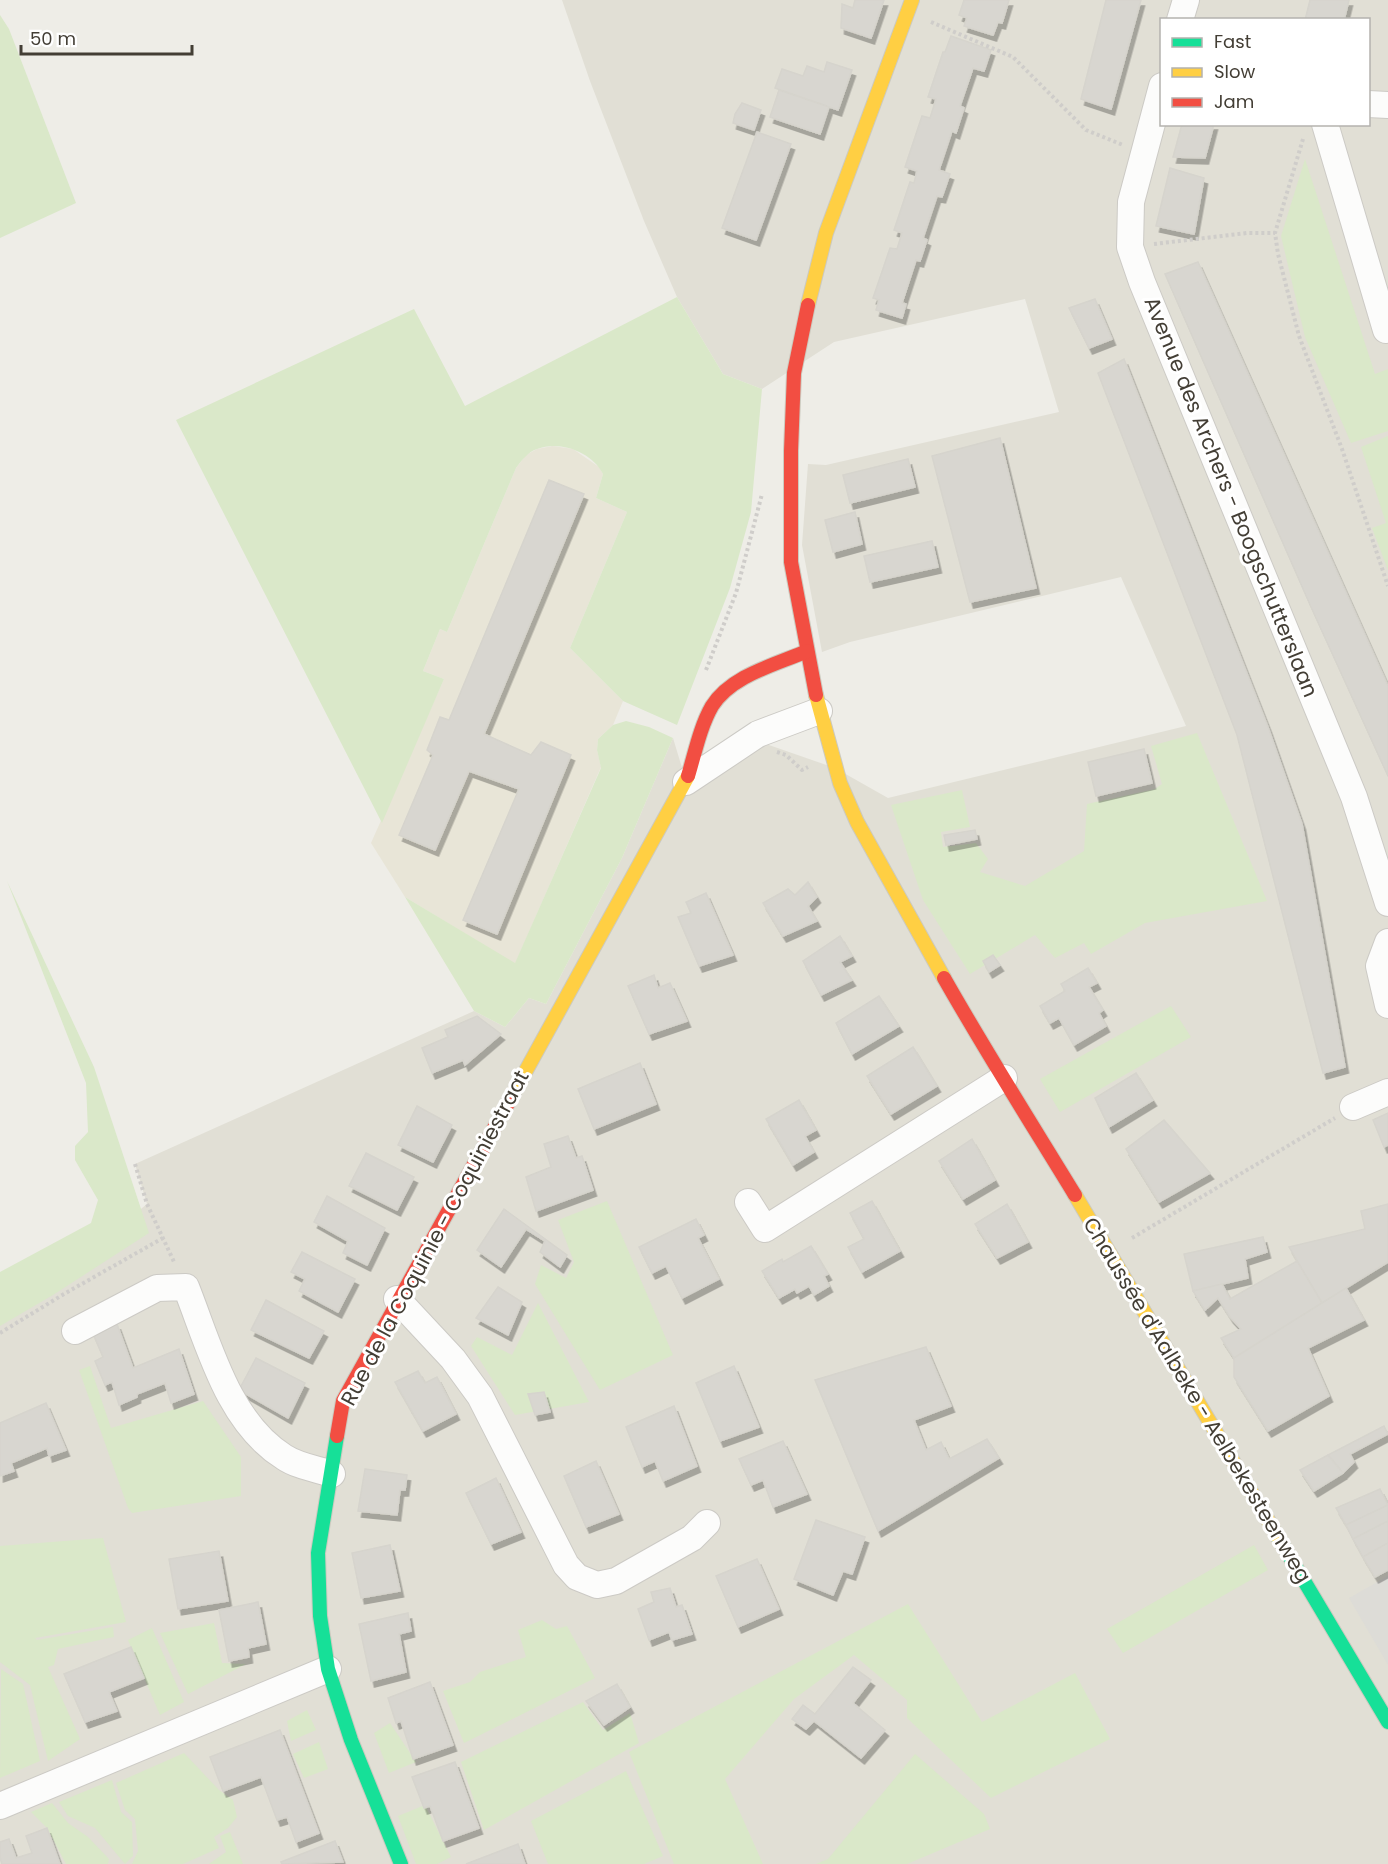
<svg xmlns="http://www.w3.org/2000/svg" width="1388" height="1864" viewBox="0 0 1388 1864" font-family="Poppins,sans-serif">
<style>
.residential{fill:#e1dfd5;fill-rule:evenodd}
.education{fill:#e8e5d7}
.green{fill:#dae8c9}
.parking{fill:#dddcd7}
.building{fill:#d8d6d0;stroke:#d6d4cd;stroke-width:1.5;filter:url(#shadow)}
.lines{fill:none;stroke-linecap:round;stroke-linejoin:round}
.street-casing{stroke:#cccac5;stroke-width:28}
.fast-casing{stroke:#cccabf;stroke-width:16}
.slow-casing{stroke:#cccabf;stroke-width:16}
.jam-casing{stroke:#cccabf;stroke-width:16}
.path{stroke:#cfcdca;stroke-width:4;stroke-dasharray:3 3;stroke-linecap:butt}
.street{stroke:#fcfcfb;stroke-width:26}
.fast{stroke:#16e098;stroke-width:14}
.slow{stroke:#ffcf43;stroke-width:14}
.jam{stroke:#f24e42;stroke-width:14}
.labels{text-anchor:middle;stroke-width:6;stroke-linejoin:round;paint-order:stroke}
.street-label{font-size:21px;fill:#433e35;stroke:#fff}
</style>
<defs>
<filter id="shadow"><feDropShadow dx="3.5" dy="6" stdDeviation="0" flood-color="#0004"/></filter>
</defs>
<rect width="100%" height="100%" fill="#eeede7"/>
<!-- residential -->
<path class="residential" d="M562,0h826v1864h-1388v-540l147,-120 -12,-40 339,-153 31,16 24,-29 17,6 76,-146 51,-120 13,43 80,-37 69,24 53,30 298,-72 -65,-149 -271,65 -28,10 -20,-107 6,-81 18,1 233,-53 -34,-113 -191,43 -72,47 -39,-15 -46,-77 -33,-76 -54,-140zM1162,20h206v104h-206z"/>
<!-- education -->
<polygon class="education" points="553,446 573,449 599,467 603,474 596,498 627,512 570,648 623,701 613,725 598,739 597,750 601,767 515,964 405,897 371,843 444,679 423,671 440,629 447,632 516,468 526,455 537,449"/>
<!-- green -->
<g class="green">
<polygon points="0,15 9,29 76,203 0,238"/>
<polygon points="1305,159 1375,374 1388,369 1388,431 1351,443 1305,337 1281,236"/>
<path d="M677,297l46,77 39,15 -11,123 -21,76 -53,137 -54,-24 -53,-53 57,-136 -31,-14 7,-24c-11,-22 -43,-34 -66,-25 -9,3 -15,11 -21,19l-69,164 -7,-3 -17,42 21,8 -62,144 -206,-403 238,-111 51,97z"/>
<polygon points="1388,436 1388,570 1372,528 1386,523 1361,447"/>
<polygon points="626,721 649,727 673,738 622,858 546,1004 529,998 505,1027 474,1011 405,897 515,963 601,768 597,750 598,739 613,725"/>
<polygon points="1197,733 1267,901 1145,923 1091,954 1084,943 1055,958 1035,935 970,974 923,900 891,805 962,790 970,827 941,832 943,847 976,843 988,859 980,872 1025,886 1084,851 1087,804 1155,789 1162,784 1151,746"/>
<polygon points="7,881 94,1067 149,1233 53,1295 0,1326 0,1272 91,1223 98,1200 75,1160 75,1146 88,1132 86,1083"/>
<polygon points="1171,1006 1191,1037 1060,1112 1040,1079"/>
<polygon points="607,1201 673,1355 600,1390 535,1284 541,1265 566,1278 574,1262 558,1220"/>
<polygon points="538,1303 589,1402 515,1415 471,1346 477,1337 512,1355"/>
<polygon points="90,1366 111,1428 203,1401 241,1457 241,1496 132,1513 128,1508 79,1370"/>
<polygon points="103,1538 126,1622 35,1638 37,1640 113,1627 114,1637 58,1649 54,1665 48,1667 80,1739 48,1761 30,1685 0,1662 0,1546"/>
<polygon points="1254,1545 1268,1570 1123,1653 1107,1629"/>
<polygon points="908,1604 982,1722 1075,1673 1110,1739 991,1798 907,1718 907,1700 854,1655 794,1699 725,1779 763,1864 674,1864 629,1752"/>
<polygon points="542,1620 556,1629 567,1626 595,1678 464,1743 443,1691 470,1682 480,1672 526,1657 518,1630"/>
<polygon points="214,1623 222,1663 246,1664 188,1694 160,1633"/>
<polygon points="152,1628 184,1702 160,1715 128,1640"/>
<polygon points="1,1669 23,1684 40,1761 0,1778"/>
<polygon points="583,1702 603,1730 630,1713 639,1743 484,1830 461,1762"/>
<polygon points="307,1710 316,1730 291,1741 287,1721"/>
<polygon points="390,1723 416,1762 389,1773 374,1733"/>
<polygon points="319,1742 328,1769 304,1778 293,1754"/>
<polygon points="184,1753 219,1790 233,1800 237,1817 228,1828 214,1837 219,1848 183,1864 132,1864 138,1851 135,1819 125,1810 116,1783"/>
<polygon points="915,1754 984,1814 990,1829 907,1864 816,1864 828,1859"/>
<polygon points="626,1771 663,1856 644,1864 548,1864 531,1821"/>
<polygon points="112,1780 121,1812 132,1822 133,1856 125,1864 95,1828 68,1816 59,1802"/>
<polygon points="52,1803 68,1823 88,1837 109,1859 108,1864 66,1864 47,1828 31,1812"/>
<polygon points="425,1805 451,1857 437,1864 416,1864 398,1816"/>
<polygon points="230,1832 243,1864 209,1864 226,1852 220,1836"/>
</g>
<!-- parking -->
<polygon class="parking" points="1388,1576 1388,1665 1349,1598"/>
<!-- building -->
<g class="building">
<polygon points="855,0 884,0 871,38 841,28 842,4 853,8"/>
<polygon points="964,0 1009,0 1002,23 998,22 993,35 964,26 967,18 959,15"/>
<polygon points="1106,0 1141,0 1111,109 1081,99"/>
<polygon points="1310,0 1349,0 1344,20 1305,20"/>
<polygon points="951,36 991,50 984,71 973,68 960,106 964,108 956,133 952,131 939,170 950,174 942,197 937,196 923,238 927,240 920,261 916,260 902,303 906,304 902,318 876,310 879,300 873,298 890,248 897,249 902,233 894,230 910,182 914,183 917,171 905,167 922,116 930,118 936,99 928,97 943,52 945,52"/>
<polygon points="827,62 852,70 838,110 775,88 782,69 803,76 807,66 824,72"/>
<polygon points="779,90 829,107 820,134 770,117"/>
<polygon points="742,103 761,110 754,130 733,123 735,114"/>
<polygon points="1182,124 1214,124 1205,158 1173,157"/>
<polygon points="757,132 791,144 756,240 722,228"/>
<polygon points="1170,168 1204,178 1194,234 1156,226"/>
<polygon points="1198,262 1388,686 1388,776 1311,607 1165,274"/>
<polygon points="1095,299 1112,339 1089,348 1069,308"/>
<polygon points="1124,359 1268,727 1302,824 1345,1067 1323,1073 1237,735 1098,373"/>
<polygon points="1000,438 1036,588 970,602 932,456"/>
<polygon points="908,459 915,487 850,503 843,475"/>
<polygon points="549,480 584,494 484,734 531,755 541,742 571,755 497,934 463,920 519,789 469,771 435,850 399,835 433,755 427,750 440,717 449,720"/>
<polygon points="855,512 862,544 833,552 825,520"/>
<polygon points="932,541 938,567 870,582 864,556"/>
<polygon points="1144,749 1152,783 1096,796 1088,762"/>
<polygon points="975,830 977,839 946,845 944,835"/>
<polygon points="808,882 817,897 808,906 817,921 783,936 763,903 788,889 795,895"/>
<polygon points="706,893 733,955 699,966 678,917 691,913 686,902"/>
<polygon points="840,936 852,956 840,962 852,980 821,995 803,961"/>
<polygon points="993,955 1000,965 989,972 983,961"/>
<polygon points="1088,968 1097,983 1089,987 1103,1010 1099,1013 1106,1026 1074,1045 1059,1018 1050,1023 1040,1006 1065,991 1061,984"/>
<polygon points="654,975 658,988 670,983 687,1021 649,1034 628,986"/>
<polygon points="879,996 899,1026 852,1054 836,1023"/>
<polygon points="477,1016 501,1034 465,1065 463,1060 432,1073 422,1048 448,1037 445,1030"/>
<polygon points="913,1047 937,1086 891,1114 867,1076"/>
<polygon points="640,1063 656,1104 594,1129 578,1089"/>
<polygon points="1136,1073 1153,1100 1109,1127 1095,1098"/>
<polygon points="799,1100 816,1130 805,1136 814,1152 793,1165 766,1119"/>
<polygon points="417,1106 452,1125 433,1162 398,1145"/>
<polygon points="1388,1113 1388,1145 1384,1147 1373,1120"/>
<polygon points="1164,1120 1210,1173 1159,1202 1126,1149"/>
<polygon points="568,1136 576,1158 582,1156 593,1190 536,1211 526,1177 551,1167 544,1144"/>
<polygon points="972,1139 995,1180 963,1199 939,1161"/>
<polygon points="366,1153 414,1177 397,1210 349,1186"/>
<polygon points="327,1196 385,1228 367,1265 343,1253 348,1241 314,1222"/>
<polygon points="872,1201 900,1251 862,1272 848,1247 864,1239 850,1213"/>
<polygon points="1007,1204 1028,1242 997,1258 975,1224"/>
<polygon points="1388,1204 1388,1262 1322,1303 1289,1247 1365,1229 1361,1211"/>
<polygon points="504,1209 567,1255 560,1267 540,1252 545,1241 526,1229 501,1267 477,1250"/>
<polygon points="696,1219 704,1235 698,1238 719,1279 682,1298 666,1266 652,1273 639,1247"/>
<polygon points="1263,1237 1267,1252 1245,1259 1248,1278 1193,1291 1184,1254"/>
<polygon points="811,1246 828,1274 824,1276 829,1286 814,1295 809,1286 797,1293 795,1289 779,1298 762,1271 782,1259 783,1262"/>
<polygon points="302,1252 355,1279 338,1312 299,1291 305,1279 291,1272"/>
<polygon points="1297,1261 1322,1303 1234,1358 1221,1338 1241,1329 1230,1317 1218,1298 1205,1310 1193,1291 1222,1284 1230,1299"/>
<polygon points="498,1287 522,1302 508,1335 476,1318"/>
<polygon points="1346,1288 1364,1320 1308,1348 1329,1396 1268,1431 1234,1377 1234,1358"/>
<polygon points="266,1300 324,1331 309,1358 251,1330"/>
<polygon points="117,1324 133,1368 179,1349 194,1394 171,1403 165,1383 137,1394 137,1397 119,1405 112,1382 105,1385 95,1361 103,1357 93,1334"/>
<polygon points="926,1347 951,1406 914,1420 926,1450 941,1442 949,1459 987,1439 999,1458 878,1531 815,1380"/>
<polygon points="256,1358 305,1383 288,1418 239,1390"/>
<polygon points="734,1366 759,1427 720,1441 696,1383"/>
<polygon points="418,1371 425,1383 437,1377 456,1414 423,1431 395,1382"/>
<polygon points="544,1392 550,1412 535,1415 528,1394"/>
<polygon points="46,1403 66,1450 49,1456 47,1448 11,1463 14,1471 0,1476 0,1423"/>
<polygon points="674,1406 697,1466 663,1481 655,1461 642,1467 626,1427"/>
<polygon points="1384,1426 1388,1434 1350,1454 1354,1462 1343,1473 1328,1455"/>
<polygon points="783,1441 807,1494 773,1507 763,1480 751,1485 739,1459"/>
<polygon points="1328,1455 1343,1473 1314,1491 1300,1470"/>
<polygon points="596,1461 619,1514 586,1527 564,1476"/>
<polygon points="365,1469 407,1475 405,1490 400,1490 397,1515 358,1511"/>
<polygon points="496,1478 521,1532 491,1544 466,1493"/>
<polygon points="1380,1489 1388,1505 1346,1525 1336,1508"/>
<polygon points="1388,1505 1388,1521 1353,1539 1346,1525"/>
<polygon points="816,1520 865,1537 852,1574 843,1571 833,1595 794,1579"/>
<polygon points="1388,1521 1388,1543 1363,1557 1353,1539"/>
<polygon points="1388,1543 1388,1570 1375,1577 1363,1557"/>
<polygon points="390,1545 400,1591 361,1598 352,1553"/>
<polygon points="219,1551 228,1601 178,1609 169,1559"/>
<polygon points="757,1559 779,1609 738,1627 716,1576"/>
<polygon points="670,1588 676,1607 682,1605 692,1634 672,1640 669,1632 649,1640 638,1609 654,1602 651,1592"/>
<polygon points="258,1602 266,1644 248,1648 249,1657 229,1661 219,1610"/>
<polygon points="408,1613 411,1631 399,1634 406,1672 371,1681 359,1624"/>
<polygon points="131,1647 144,1678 109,1692 117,1711 85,1722 64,1674"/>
<polygon points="853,1667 871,1680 853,1703 885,1730 861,1758 814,1721 806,1729 792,1719 803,1705 815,1714"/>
<polygon points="430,1682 453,1745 413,1759 401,1721 396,1723 388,1698"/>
<polygon points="617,1684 630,1707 604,1725 586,1701"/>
<polygon points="280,1730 319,1833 296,1842 287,1817 277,1820 261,1777 223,1791 210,1757"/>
<polygon points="455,1762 479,1828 443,1841 430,1806 424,1808 412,1777"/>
<polygon points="47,1828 60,1864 2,1864 0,1858 0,1842 9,1839 16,1858 32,1853 26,1836"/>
<polygon points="335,1841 343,1862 282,1864 281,1862"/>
<polygon points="518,1844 525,1864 466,1864"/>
</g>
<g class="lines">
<defs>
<g id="street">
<polyline points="1180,20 1186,0"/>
<polyline points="1162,86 1131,202 1130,247 1142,282 1354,797 1388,903"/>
<polyline points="1368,104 1388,105"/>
<polyline points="1325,124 1386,330 1388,329"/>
<polyline points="686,782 758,734 819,711"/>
<polyline points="1388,942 1379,966 1388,1005"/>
<polyline points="1353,1107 1388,1092"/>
<polyline points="748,1202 765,1229 1004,1078"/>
<polyline points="397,1299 453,1359 480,1396 566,1565 577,1577 597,1585 616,1581 692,1538 707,1523"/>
<path d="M75,1331l82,-43 29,-1c23,58 42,135 98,170 13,9 33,12 48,17"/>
<polyline points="0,1806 328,1669"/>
</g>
<g id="fast">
<polyline points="337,1436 318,1553 320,1616 328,1669 351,1740 401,1864"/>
<polyline points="1278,1537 1388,1722"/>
</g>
<g id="slow">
<polyline points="808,305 826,233 912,0"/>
<polyline points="816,695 840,783 857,822 944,978"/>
<polyline points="512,1096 688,776"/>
<polyline points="1075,1195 1278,1537"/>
</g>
<g id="jam">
<polyline points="808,305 794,373 791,451 791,562 816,695"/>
<path d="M688,776c7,-23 12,-49 24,-70 20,-31 63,-41 95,-55"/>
<path d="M944,978c42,74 87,145 131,217"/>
<polyline points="337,1436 343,1401 512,1096"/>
</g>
</defs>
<!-- street casing -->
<use href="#street" class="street-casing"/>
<!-- fast casing -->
<use href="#fast" class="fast-casing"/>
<!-- slow casing -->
<use href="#slow" class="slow-casing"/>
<!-- jam casing -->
<use href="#jam" class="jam-casing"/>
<!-- path -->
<g class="path">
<polyline points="931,22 1013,57 1086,130 1123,145"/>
<polyline points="1303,139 1275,233 1278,254 1299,336 1342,449 1388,586"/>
<polyline points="1154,244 1247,233 1275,233"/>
<polyline points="706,670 736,593 762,494"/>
<polyline points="777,752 786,755 802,770 808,767"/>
<polyline points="135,1164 147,1204 175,1264"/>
<polyline points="1132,1238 1335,1118"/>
<polyline points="0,1333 64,1294 163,1238"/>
</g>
<!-- street -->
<use href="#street" class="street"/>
<!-- fast -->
<use href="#fast" class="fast"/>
<!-- slow -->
<use href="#slow" class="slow"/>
<!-- jam -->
<use href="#jam" class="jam"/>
</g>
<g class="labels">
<!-- street labels -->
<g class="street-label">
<text transform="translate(1231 497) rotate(68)" y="7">Avenue des Archers - Boogschutterslaan</text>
<text transform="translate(435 1238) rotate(-62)" y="7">Rue de la Coquinie - Coquiniestraat</text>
<text transform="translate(1197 1400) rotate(59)" y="7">Chaussée d'Aalbeke - Aelbekesteenweg</text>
</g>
</g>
<!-- legend -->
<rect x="1160" y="18" width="210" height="108" fill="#ffffff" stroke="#b4b2ae" stroke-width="1.5"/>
<rect x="1172" y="38" width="30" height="9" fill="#16e098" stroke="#b4b2ae" stroke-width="1.5"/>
<text x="1214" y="48" font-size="18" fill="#433e35">Fast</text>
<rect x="1172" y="68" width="30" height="9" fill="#ffcf43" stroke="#b4b2ae" stroke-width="1.5"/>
<text x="1214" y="78" font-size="18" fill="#433e35">Slow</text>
<rect x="1172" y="98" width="30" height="9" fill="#f24e42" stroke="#b4b2ae" stroke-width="1.5"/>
<text x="1214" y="108" font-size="18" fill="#433e35">Jam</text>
<!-- scale -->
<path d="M21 45v9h171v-9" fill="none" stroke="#433e35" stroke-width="3"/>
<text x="30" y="45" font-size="18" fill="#433e35" stroke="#ffffff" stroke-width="4.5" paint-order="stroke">50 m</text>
</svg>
